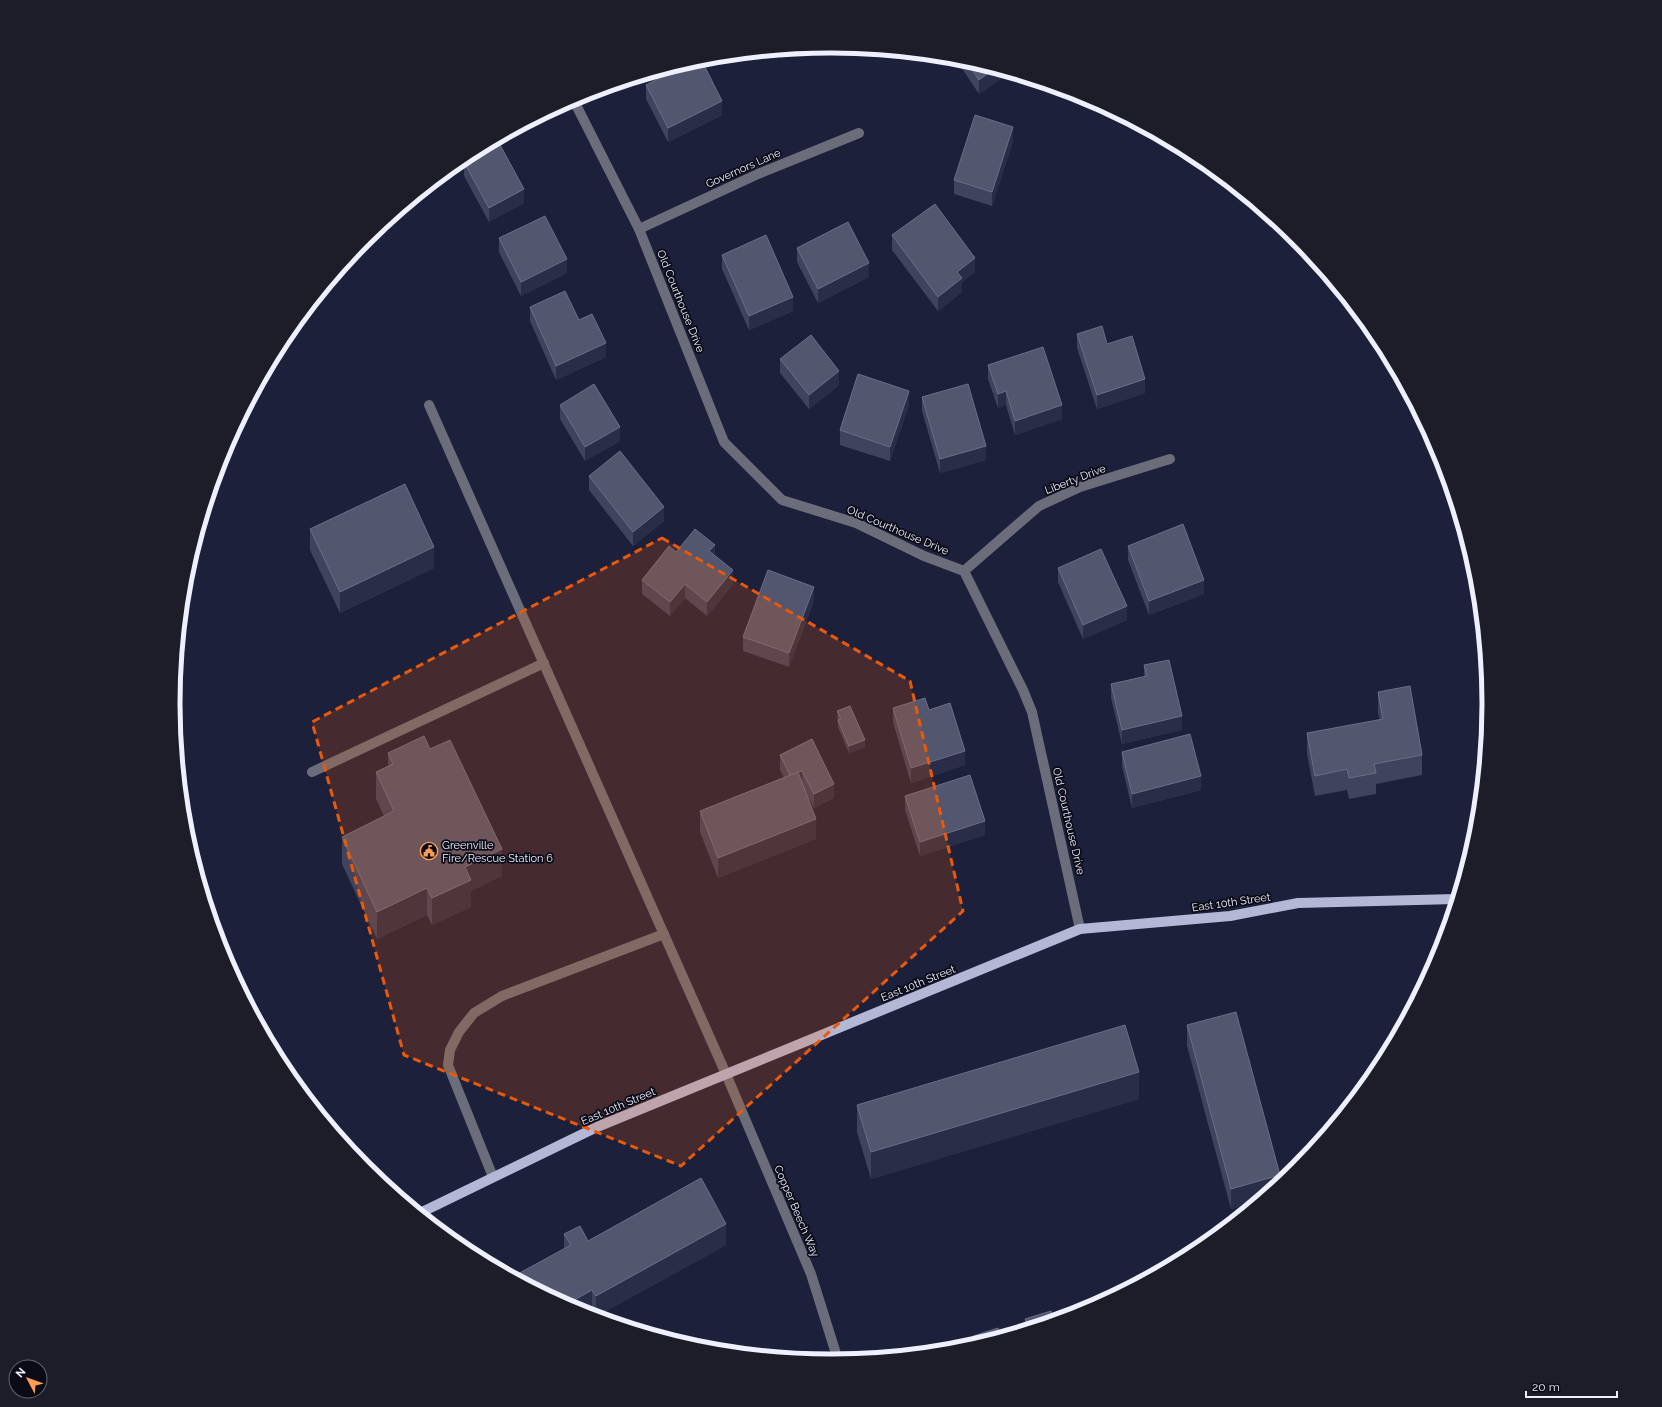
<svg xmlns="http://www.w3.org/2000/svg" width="1662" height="1407" viewBox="0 0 1662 1407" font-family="Raleway,sans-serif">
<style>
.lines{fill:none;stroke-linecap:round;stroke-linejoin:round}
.minor{stroke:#6b6d7b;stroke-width:10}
.major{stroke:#b4b8d6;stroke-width:10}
.wall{fill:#3f435e}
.shaded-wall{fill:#2a2d48}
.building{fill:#52566f;stroke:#6a6e86}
.marked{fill:#e8590c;fill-opacity:0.2;stroke:#e8590c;stroke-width:3;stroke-dasharray:8 5;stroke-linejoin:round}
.labels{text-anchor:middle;stroke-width:3.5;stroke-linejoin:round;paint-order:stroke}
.street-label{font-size:11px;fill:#eef0ff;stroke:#0a0b16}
.poi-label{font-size:11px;fill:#eef0ff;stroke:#0a0b16;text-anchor:start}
.rim{fill:none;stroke:#eef0ff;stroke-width:5}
</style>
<rect width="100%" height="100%" fill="#1d203a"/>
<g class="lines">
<!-- minor -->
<g class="minor">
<polyline points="573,99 639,229 724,442 782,500 856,523 924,556 964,571 1023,690 1032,712 1080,929"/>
<polyline points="639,229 758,174 859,133"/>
<polyline points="429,405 726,1074 811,1274 838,1360"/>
<polyline points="964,571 1039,506 1080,487 1170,459"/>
<polyline points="312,772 544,663"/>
<polyline points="493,1177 448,1065 450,1050 459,1032 474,1013 502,996 664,934"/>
</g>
<!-- major -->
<polyline class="major" points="420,1213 597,1127 1080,929 1230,916 1298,903 1456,899"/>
</g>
<!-- wall -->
<g class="wall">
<polygon points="955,58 960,59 1008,74 979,94"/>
<polygon points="701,59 722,115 668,142 646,99 646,85 667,74 667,69"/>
<polygon points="1013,141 992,206 954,194 954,180"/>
<polygon points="464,162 524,203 489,222 464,176"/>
<polygon points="892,235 975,272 962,282 962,292 938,311 892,250"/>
<polygon points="499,238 567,273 521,296 499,252"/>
<polygon points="797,248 869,277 818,303 797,262"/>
<polygon points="722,255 793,311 749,330 722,269"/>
<polygon points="530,307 606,357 556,380 530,321"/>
<polygon points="1077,334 1145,393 1097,409 1077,348"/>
<polygon points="780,359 839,385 809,409 780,373"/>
<polygon points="988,365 1062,419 1015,435 1006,405 998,408 988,379"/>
<polygon points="922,397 986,460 940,473 922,411"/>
<polygon points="560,405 620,441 585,461 560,419"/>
<polygon points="909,405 890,461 840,445 840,430"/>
<polygon points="589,476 664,521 633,546 589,490"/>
<polygon points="310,529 434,568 340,613 310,550"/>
<polygon points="1128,546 1204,594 1149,615 1128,560"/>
<polygon points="676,552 715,555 733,584 707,616 685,598 670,616 642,594 642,580"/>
<polygon points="1058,568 1127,620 1083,639 1058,582"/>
<polygon points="814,601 789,667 743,651 743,637"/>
<polygon points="1144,665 1182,730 1122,744 1111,698 1111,684 1144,677"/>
<polygon points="1378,692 1422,755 1422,775 1376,784 1376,794 1349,799 1347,790 1315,796 1307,754 1307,733 1380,720 1378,713"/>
<polygon points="893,708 929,710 965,765 911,783 893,722"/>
<polygon points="837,711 865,747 849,753 838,727"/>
<polygon points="812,739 834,798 814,808 804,789 816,839 718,878 700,832 700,811 784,778 780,770 780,755"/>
<polygon points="430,749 502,876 471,891 471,907 432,925 427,915 377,939 342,864 342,837 384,816 376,799 376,772 388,766 388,753"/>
<polygon points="1122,752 1201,790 1132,808 1122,766"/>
<polygon points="905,796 985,835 920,856 905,810"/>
<polygon points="1187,1025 1280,1181 1253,1203 1231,1209 1187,1046"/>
<polygon points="1139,1099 871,1179 857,1132 857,1105"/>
<polygon points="564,1234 588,1241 726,1245 597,1316 595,1316 592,1311 587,1313 579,1311 564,1249"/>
<polygon points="1082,1311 1025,1328 1025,1319 1053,1316"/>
<polygon points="973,1336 1001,1336 973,1344"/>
</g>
<!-- shaded-wall -->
<g class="shaded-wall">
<polygon points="765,52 775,52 765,55"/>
<polygon points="994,69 1008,74 979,94 979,80"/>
<polygon points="722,101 722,115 668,142 668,128"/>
<polygon points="1013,127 1013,141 992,206 992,192"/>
<polygon points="524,189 524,203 489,222 489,208"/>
<polygon points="975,258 975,272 962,282 962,292 938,311 938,297 957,272"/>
<polygon points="567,259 567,273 521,296 521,282"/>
<polygon points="869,263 869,277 818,303 818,289"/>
<polygon points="793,297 793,311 749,330 749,316"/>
<polygon points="606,343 606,357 556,380 556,366"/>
<polygon points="839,371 839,385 809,409 809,395"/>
<polygon points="1145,379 1145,393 1097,409 1097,395"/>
<polygon points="909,391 909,405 890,461 890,447"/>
<polygon points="1006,391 1006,405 998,408 998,394"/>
<polygon points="1062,405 1062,419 1015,435 1015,421"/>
<polygon points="620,427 620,441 585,461 585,447"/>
<polygon points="986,446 986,460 940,473 940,459"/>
<polygon points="664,507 664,521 633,546 633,532"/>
<polygon points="715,545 715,559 709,551"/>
<polygon points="434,547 434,568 340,613 340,592"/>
<polygon points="733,570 733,584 707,616 707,602"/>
<polygon points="1204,580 1204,594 1149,615 1149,601"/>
<polygon points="685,584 685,598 670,616 670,602"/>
<polygon points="814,587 814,601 789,667 789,653"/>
<polygon points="1127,606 1127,620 1083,639 1083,625"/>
<polygon points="1182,716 1182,730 1122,744 1122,730"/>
<polygon points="865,740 865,747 849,753 849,746"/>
<polygon points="965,751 965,765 911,783 911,768"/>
<polygon points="802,771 802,785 790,777"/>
<polygon points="1201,776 1201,790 1132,808 1132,794"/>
<polygon points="834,784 834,798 814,808 814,794"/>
<polygon points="816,819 816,839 718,878 718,858"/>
<polygon points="985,821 985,835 920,856 920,842"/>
<polygon points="502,849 502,876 471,891 471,907 432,925 432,898 465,867"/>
<polygon points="427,888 427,915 377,939 377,912"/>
<polygon points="1139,1072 1139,1099 871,1179 871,1152"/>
<polygon points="1280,1175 1280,1181 1253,1203 1231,1209 1231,1189"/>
<polygon points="726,1224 726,1245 597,1316 596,1316 596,1296"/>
<polygon points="592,1290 592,1311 587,1313 579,1311 567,1304"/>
</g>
<!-- building -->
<g class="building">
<polygon points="701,59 722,101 668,128 646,85 673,71 671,68"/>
<polygon points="966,61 994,69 979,80"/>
<polygon points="975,115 1013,127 992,192 954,180"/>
<polygon points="499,143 524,189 489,208 464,162"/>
<polygon points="935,204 975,258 957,272 962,278 938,297 892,235"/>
<polygon points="545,216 567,259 521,282 499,238"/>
<polygon points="848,222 869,263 818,289 797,248"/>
<polygon points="766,235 793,297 749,316 722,255"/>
<polygon points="565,291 579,320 592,314 606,343 556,366 530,307"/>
<polygon points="1102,326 1107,344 1132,336 1145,379 1097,395 1077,334"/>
<polygon points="811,335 839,371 809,395 780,359"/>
<polygon points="1043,347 1062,405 1015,421 1006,391 998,394 988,365"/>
<polygon points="858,374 909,391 890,447 840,430"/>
<polygon points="594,384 620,427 585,447 560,405"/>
<polygon points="968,384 986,446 940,459 922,397"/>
<polygon points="620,451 664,507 633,532 589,476"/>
<polygon points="405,484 434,547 340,592 310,529"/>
<polygon points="1183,524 1204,580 1149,601 1128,546"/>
<polygon points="695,529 715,545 709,551 733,570 707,602 685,584 670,602 642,580 669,546 676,552"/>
<polygon points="1101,549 1127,606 1083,625 1058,568"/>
<polygon points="768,570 814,587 789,653 743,637"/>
<polygon points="1169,660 1182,716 1122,730 1111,684 1147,676 1144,665"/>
<polygon points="1410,686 1422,755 1374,764 1376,773 1349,778 1347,769 1315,776 1307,733 1383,719 1378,692"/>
<polygon points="925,698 929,710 950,703 965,751 911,768 893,708"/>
<polygon points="850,706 865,740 849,746 838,720 841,719 837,711"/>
<polygon points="1190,734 1201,776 1132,794 1122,752"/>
<polygon points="424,736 430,749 450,740 502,849 465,867 471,880 432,898 427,888 377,912 342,837 394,811 376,772 393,764 388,753"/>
<polygon points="812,739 834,784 814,794 802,771 790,775 780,755"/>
<polygon points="798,772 816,819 718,858 700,811"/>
<polygon points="970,775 985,821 920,842 905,796"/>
<polygon points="1236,1012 1280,1175 1231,1189 1187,1025"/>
<polygon points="1125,1025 1139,1072 871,1152 857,1105"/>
<polygon points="701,1178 726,1224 596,1296 592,1290 567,1304 514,1276 571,1245 564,1234 580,1226 588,1241"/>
<polygon points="1241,1213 1236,1217 1236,1215"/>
<polygon points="1105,1299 1082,1311 1028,1327 1025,1319 1051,1311 1053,1316"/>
<polygon points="998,1328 1001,1336 975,1344 973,1336"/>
<polygon points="945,1344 946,1350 921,1352"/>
</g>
<!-- marked area -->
<path class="marked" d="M662,538l248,143 53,230 -282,255 -277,-111 -92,-333z"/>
<!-- icons -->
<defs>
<symbol id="civic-ring" viewBox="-11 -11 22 22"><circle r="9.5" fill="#0a0b16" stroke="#fd9d55" stroke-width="1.5"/><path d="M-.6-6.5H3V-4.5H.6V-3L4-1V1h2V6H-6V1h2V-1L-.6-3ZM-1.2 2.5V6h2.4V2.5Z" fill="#fd9d55"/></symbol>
</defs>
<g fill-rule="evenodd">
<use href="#civic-ring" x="419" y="841" width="20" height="20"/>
</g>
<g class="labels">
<!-- street labels -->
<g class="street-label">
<text transform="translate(743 168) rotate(-24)" y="4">Governors Lane</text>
<text transform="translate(681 301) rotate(68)" y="4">Old Courthouse Drive</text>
<text transform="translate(1075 479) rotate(-21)" y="4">Liberty Drive</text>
<text transform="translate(898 530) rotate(23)" y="4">Old Courthouse Drive</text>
<text transform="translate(1069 821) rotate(77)" y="4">Old Courthouse Drive</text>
<text transform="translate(1231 902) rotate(-8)" y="4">East 10th Street</text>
<text transform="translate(918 983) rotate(-22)" y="4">East 10th Street</text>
<text transform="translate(618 1106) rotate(-23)" y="4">East 10th Street</text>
<text transform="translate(797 1211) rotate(67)" y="4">Copper Beech Way</text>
</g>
<!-- poi labels -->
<g class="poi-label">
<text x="442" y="849">Greenville<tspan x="442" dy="13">Fire/Rescue Station 6</tspan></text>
</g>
</g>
<!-- crop -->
<path d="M0 0H1662V1407H0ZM830 53H832A650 650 0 0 1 1482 703V704A650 650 0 0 1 832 1354H830A650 650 0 0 1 180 704V703A650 650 0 0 1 830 53Z" fill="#1c1d29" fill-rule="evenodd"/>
<path class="rim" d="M830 53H832A650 650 0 0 1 1482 703V704A650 650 0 0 1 832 1354H830A650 650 0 0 1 180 704V703A650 650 0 0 1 830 53Z"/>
<!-- north arrow -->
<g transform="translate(28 1379) rotate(311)"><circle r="19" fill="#0a0b16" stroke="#656773"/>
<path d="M0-3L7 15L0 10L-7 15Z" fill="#fd9d55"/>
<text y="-6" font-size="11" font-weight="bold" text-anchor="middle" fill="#eef0ff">N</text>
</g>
<!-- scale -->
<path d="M1526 1391v6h91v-6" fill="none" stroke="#eef0ff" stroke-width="2"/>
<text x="1532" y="1391" font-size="12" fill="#eef0ff" stroke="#0a0b16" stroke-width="3" paint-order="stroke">20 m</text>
</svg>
